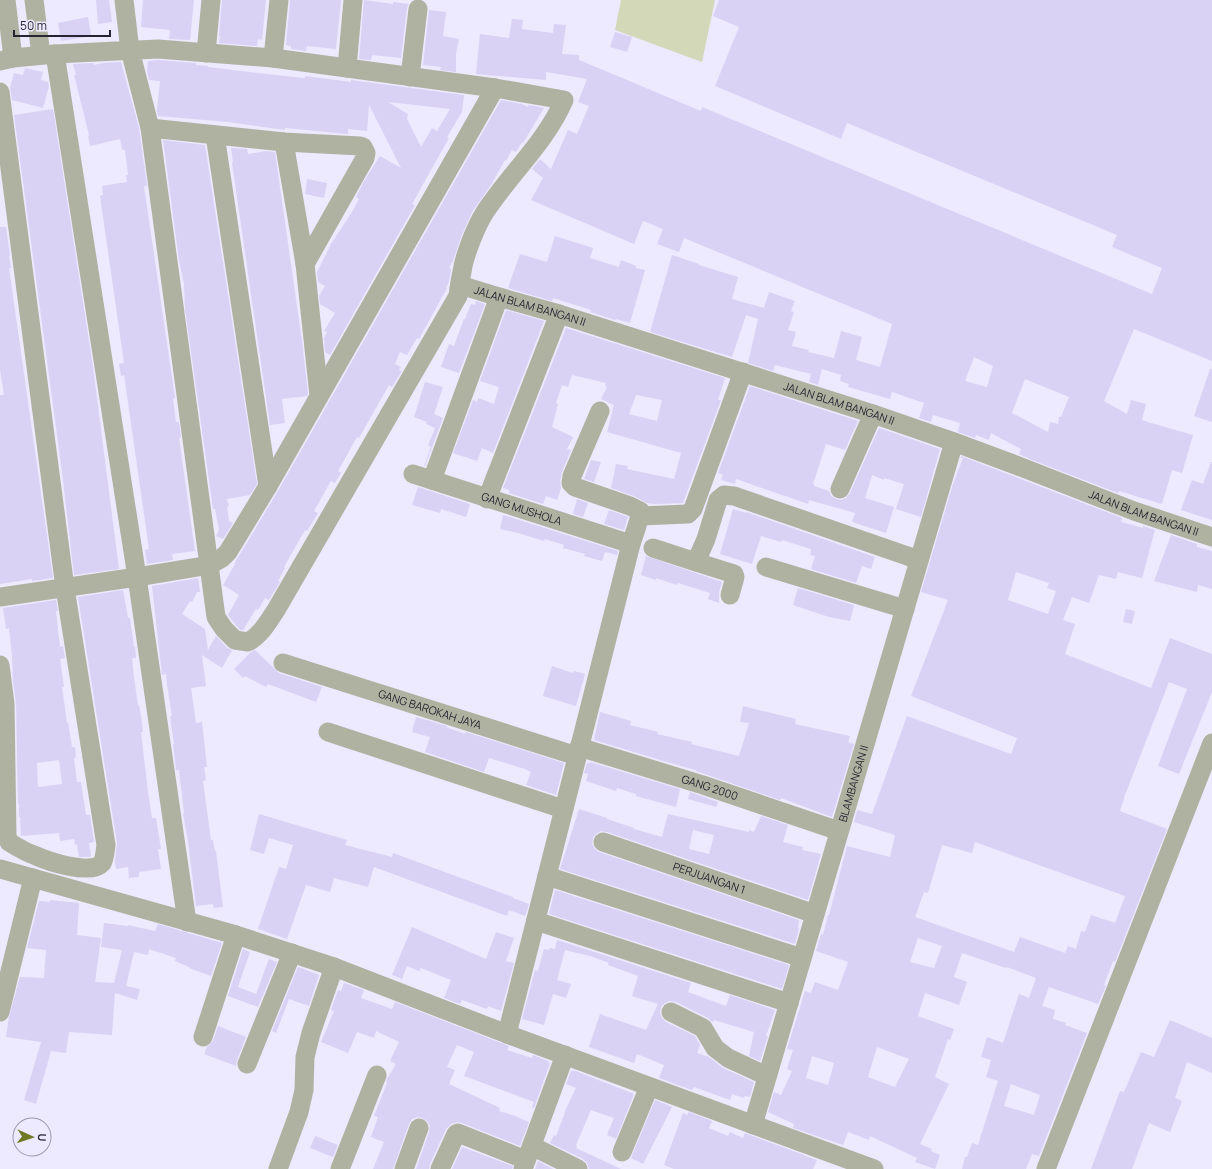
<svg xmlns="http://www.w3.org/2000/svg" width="1212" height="1169" viewBox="0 0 1212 1169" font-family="Manrope,sans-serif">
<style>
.green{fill:#d3d8b8}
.building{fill:#d9d2f5;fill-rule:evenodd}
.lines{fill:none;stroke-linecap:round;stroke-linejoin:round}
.minor{stroke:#afb2a0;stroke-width:19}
.labels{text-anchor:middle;stroke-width:4;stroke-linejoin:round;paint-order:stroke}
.street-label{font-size:11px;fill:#272431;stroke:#ede9fe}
</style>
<rect width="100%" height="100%" fill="#ede9fe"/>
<!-- green -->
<polygon class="green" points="621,0 715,0 702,62 615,30"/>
<!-- building -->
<g class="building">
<polygon points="96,0 109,0 112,22 98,24"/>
<polygon points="143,0 194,0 190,40 169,39 170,30 141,27"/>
<polygon points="222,0 266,0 262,40 258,39 257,46 219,43 220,36 219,36"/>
<polygon points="290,0 341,0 336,49 307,46 306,51 291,49 291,46 286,45"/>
<polygon points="364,0 393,4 393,2 409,4 407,8 401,58 372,55 371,60 359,59"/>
<path d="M719,0h493v361l-78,-32 -30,72 23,13 4,-14 15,4 -4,16 9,3 42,12 -11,38 -10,-3 -10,34 -43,-13 -1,2 -86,-33 -13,-6 2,-5 -30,-16 -2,7 -13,-5 -1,3 -17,-6 2,-9 -27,-8 -2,7 -12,-4 5,-15 -32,-11 -2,7 -42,-12 1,-3 -9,-3 1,-6 -19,-6 -4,16 -9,-3 2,-8 -36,-9 -2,6 -25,-8 10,-44 -12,-4 -14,42 -82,-25 22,-77 27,9v1l39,12 -6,22 32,9 5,-16 26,9 -4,10 3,1 -6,18 8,2 -4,14 17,4 -1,2 26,6 7,-27 21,6 -6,23 24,7 12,-43 -208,-86 -5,14 -22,-8 6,-15 -20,-8 -9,23 -103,-44 12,-22 -11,-9 8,-10 11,10 17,-39 9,4 12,-28 -11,-4 9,-23 -41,-7v8l-70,-6 4,-40 29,4 3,-19 11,1 -1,9 31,4 1,-9 12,1 -4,29 17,1v5l24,10 98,41 1,-4 450,187 10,-26 -50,-21 5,-12 -270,-112 -6,16 -126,-53 24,-59 -26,-11zM974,357l19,9 -6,21 -22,-6zM1025,379l44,18 -8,20h-2l-1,7 -8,-2 -2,10 -36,-19z"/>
<polygon points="429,10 446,12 443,36 459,39 456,54 456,72 440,70 441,67 423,65"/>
<polygon points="88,17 91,36 61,41 58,23"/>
<polygon points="615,32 632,37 627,52 610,47"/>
<path d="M158,60l38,3v2l12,1v1l67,8 30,3v-2l46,6v-2l113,15 -2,17 -15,25 2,1 -37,66 3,1 -85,150 -5,-3 -1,-14 3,-6 -3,-1 11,-18 -15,-9 -1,-8 6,-10 -7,-4 -1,-10 14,-28 21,-32 7,-13 -3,-2 8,-16 16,-25 21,12 -32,-63 -2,26 -19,-2v5l-63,-6v2l-57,-8 -70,-6 -1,-6 3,-29 -11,-1 -2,-9 1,-10zM388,102l62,7 -13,22 -5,-3 -11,19 -14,-28 1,-5z"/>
<polygon points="121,62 139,128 147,186 144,186 175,398 173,399 176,422 179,422 181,437 179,438 195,551 172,554 173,560 147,564 145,550 149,549 124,375 121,376 119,364 124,363 100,196 103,195 102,186 127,182 126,175 128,175 125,150 122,150 120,139 90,146 88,136 89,135 74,75 76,75 73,64 93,63 94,65 103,63"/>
<polygon points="25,68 43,72 41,80 48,82 49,86 43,108 12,100 10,88 14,73 23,75"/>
<polygon points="501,100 522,104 528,107 529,105 544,108 523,143 522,142 516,152 512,150 506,161 505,160 491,185 472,212 461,237 453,261 449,268 451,269 449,282 446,287 447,288 419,339 417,338 407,355 400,352 395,364 401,367 399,370 402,371 392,387 389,385 359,438 357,437 338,471 341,473 335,483 331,481 314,511 318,513 307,531 305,530 284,567 285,568 278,581 280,582 269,600 265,598 258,610 256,609 243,630 240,630 228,615 239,595 223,585 235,564 234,564 278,491"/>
<polygon points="53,109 93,367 119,569 74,575 62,472 14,115"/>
<polygon points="163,140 205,145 257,484 250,495 227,499 229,506 227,507 229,521 233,523 223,539 216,536 219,530 215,509 213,509 185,309 184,284 179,260"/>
<polygon points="231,148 247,149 248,154 266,151 275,152 302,341 308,394 307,396 282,399 285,423 270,425 232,163 233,162"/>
<polygon points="307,179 327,183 324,198 305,194"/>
<polygon points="0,227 6,227 10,256 9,256 11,268 9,268 53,578 32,581 32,579 0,584 0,395 4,395 0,369"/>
<polygon points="555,236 593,248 590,258 619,267 621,260 636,266 636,268 645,270 630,323 616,319 615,320 590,312 591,310 553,298 552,301 508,288 520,254 547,262"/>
<polygon points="476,301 485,304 459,373 441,367 449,344 454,346 464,319 465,319 471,304 475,305"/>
<polygon points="506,310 544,321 493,453 482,448 477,461 453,453 473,400 477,402 478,398 494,404 499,387 480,381"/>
<path d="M566,328l159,50 -7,22h3l-38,103 -27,1 -9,-1 -13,-7 -23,-8 5,-24 12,2 -1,3 47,10 7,-26 -74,-21 7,-27 -13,-6 6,-12 -2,-1 1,-3 -34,-8 -4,12 -6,-2 -6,18 2,1 -6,23 21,10 -6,12 4,1 -9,22 -2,9 1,7 -4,12 -11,-4 -3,8 -34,-11v-3l-6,-2zM636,395l26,5 -5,21 -28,-7z"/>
<polygon points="1210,369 1212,369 1212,422 1194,416"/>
<polygon points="425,382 443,387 434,414 443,418 425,466 424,466 431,447 428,445 435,428 426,424 427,422 414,417"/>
<polygon points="750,386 858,421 845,450 826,444 813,484 814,484 814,486 829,491 831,496 836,499 841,500 846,498 850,493 879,428 940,449 921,517 896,509 904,484 884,478 884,480 872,475 865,498 894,507 886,533 852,522 855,513 809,500 808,504 736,479 735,484 721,480 723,475 718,473"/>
<path d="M961,456l161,62 -1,4 22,6v-2l12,4 -13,48 -24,-6 -2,7 -17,-4 -10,28 -17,-6 -9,23 12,4 -10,30 86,34 19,-50 42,16v38l-33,82 -21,-8 29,-77 -18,-7 -44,113 -5,16 47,18 -52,133 -2,-1 -9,24 2,1 -8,18 -49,-17 -7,19 13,4 -2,9 13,4 -1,2 22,8 -48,123 -7,-2 -6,15h-64l3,-12h2l5,-14 6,2 20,-64 -12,-4 5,-17 -10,-3 6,-20 16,6 16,-49 10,4 7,-20 -29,-11 -1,1 -44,-15 -8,24 13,5 -8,23 -34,-12 -7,23 36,13 -4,11 -2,-1 -13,38 14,7 -29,60 12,5 -1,2 9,4 -5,14 -20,-7 2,-4 -47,-22 -1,4 -21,-8 -5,13 -50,-17 1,-4 -26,-12 6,-20 7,3 11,-24 -5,-2 6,-19 -6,-1 18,-58 6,2 4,-11 23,8 10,-28 -32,-11 5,-17 2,1 5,-20h1l18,-69 43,11 5,-22 -41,-13 3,-12 15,4 35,-98 104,38 6,-16 -106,-42 37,-96 -27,-8 32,-108 10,-26h-2zM1016,572l33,11 -2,5 9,3 -8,23 -40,-14zM975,842l150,54 -10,27 -24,-8 -6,17 -4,-1 -5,18 -8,-3 -3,7 -45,-16 -6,15 -99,-35 9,-25 4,1 14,-48 30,8zM918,938l24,8 -8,22 -24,-6zM877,1047l32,12 -14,28 -27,-10zM812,1056l22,7 -6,22 -22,-7zM1011,1084l29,11 -6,20 -30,-9z"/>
<polygon points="591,460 601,462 594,482 584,479"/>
<polygon points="1211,462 1212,462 1212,520 1181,510 1192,480 1203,484"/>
<polygon points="418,487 470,504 466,517 441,509 440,513 412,505"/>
<polygon points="577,499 588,503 583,517 573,514"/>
<polygon points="733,509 746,513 746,512 875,557 871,569 862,566 856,583 811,569 815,556 810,555 811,549 782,540 781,542 761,536 752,564 720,554"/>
<polygon points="609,510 628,517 624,530 604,524"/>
<polygon points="503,515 618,551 617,555 605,552 602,561 584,556 585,554 563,548 564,545 545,539 544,541 518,533 500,529"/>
<polygon points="1171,535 1197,544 1197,547 1212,551 1212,589 1198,585 1197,592 1154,581"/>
<polygon points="646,556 722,582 719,592 719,603 708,599 710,593 678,583 677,585 656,578 656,580 641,575"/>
<polygon points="198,578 200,592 197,592 192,602 190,601 182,614 205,629 208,650 216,636 227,648 232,650 222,668 202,655 206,686 191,688 196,723 202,722 207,767 204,767 206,780 203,781 211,840 213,840 215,852 216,851 223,907 214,908 213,904 196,906 188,841 183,814 184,813 179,770 176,770 175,760 173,744 174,744 170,716 172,716 167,685 166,674 162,675 152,586"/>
<polygon points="798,588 854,605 850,621 829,617 793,605"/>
<polygon points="123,590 128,618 130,618 134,647 135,647 136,658 132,658 134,677 138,705 139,705 142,722 143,732 141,732 148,792 152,818 156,818 161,849 158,849 161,869 139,872 139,877 129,878 128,867 116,869 115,861 117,843 78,597"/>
<path d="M56,600l2,11h-2l4,36 3,-1 2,12 -5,1 4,28h-2l5,36 1,-1 4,25h3l1,11h-2l3,24h4l5,33h4l4,27 -5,1 2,13 -3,1h-9l-2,-13 -2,1 -1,-6 -14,2 -1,-8 -38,3 -1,-19h-1v-13h-1l-2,-100 -3,-23 -1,-25 -3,-28 -3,1 -3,-21zM59,760l3,24 -24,3 -1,-24z"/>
<polygon points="1126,609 1135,611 1132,624 1123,622"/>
<polygon points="255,650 279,673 322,687 316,702 268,684 266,687 245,676 243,678 234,669 251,652"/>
<polygon points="552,666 573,673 574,671 585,674 576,706 543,696"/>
<polygon points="743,706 796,719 795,724 850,736 848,742 854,744 832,817 781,798 780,800 696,771 696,770 677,765 594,740 600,712 631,721 630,725 658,732 657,734 692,742 691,744 739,756 749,723 740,722"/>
<polygon points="416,717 447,726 446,727 465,734 466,732 564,763 556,795 526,785 531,772 525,769 489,758 484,772 425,752 430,737 412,732"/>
<polygon points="590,762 680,789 676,807 636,796 636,794 617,788 616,791 586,781 588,774 584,773 587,763 589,764"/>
<polygon points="690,792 718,802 716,807 688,799"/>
<path d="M579,809l28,9v1l27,9v1l28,8 6,-23 81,18v-2l5,2 7,-16 27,9 -5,17 20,5 -1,3 19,4 -13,46 -201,-68 -6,-1 -5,3 -3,4 -1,6 3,5 4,3 200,68 -1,8 1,1 -4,15 -235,-75zM693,830l21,5 -5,19 -20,-5z"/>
<polygon points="259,814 347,840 345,845 392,857 393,853 513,897 513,898 529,904 525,916 509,910 507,916 374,867 368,887 334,878 330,892 306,885 287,939 258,929 279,867 286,869 293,845 269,838 264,854 250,850"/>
<polygon points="555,890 789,965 782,989 549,914"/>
<polygon points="50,900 79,903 77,935 101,938 95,982 114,983 122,950 101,947 104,923 128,926 128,925 155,931 158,924 222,943 211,976 189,968 189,967 175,961 176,958 149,949 148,955 134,952 126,986 140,989 137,1000 115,993 112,1035 69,1032 66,1053 51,1051 36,1104 24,1100 41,1042 6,1037 9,1017 20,977 44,978 46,950 27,948 39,901 50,902"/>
<polygon points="412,927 486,959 496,932 514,938 506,961 514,963 501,1011 488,1006 487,1009 462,1000 460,1004 444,998 451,980 421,968 419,971 407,966 402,979 392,975"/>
<polygon points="557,940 691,983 688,992 726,1006 730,995 775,1010 766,1036 768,1036 760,1061 749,1056 754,1032 714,1020 713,1022 711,1021 708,1018 676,1002 670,1001 665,1003 661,1007 660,1013 662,1018 666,1022 695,1036 700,1045 697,1053 709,1057 723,1068 754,1082 750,1097 745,1096 744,1098 732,1094 730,1100 694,1087 692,1090 659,1078 664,1065 637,1054 634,1063 589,1047 600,1014 646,1030 658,1004 632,996 638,976 608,965 609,963 590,956 565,950 557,980 571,984 566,998 553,994 544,1025 522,1019 535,970 538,971 544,949 549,950 550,948 555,949"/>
<polygon points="243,949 250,952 238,987 256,994 269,959 277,962 258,1007 228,996"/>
<polygon points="298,967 319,975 309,1006 289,999 276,1033 272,1031"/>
<polygon points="344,983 364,990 361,998 392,1009 395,1002 509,1046 507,1050 532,1058 533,1055 548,1061 548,1062 550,1063 534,1108 532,1107 534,1102 464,1076 474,1052 457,1045 447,1067 455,1070 449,1084 500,1108 499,1111 515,1116 529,1122 520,1146 462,1123 457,1122 451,1124 446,1129 430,1164 429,1169 416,1169 429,1132 430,1126 427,1121 422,1118 418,1117 412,1119 409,1124 393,1169 373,1169 384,1142 371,1137 378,1117 374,1116 387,1083 386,1082 387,1079 396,1064 390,1061 399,1042 376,1031 374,1038 357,1032 348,1053 321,1042 334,1011 331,1010 338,990 341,991"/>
<polygon points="1170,1020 1212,1038 1212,1073 1187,1062 1175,1098 1182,1101 1170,1132 1149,1123 1132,1169 1091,1169 1120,1091 1124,1092 1141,1052 1154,1057"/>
<polygon points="218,1026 246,1037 237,1060 236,1066 204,1054 207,1047 213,1041"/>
<polygon points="573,1070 634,1094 616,1139 607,1135 614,1118 591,1110 576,1145 577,1146 576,1148 621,1169 589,1169 587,1163 583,1159 550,1143 554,1135 556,1136 565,1113 564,1113 576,1088 566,1084 571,1071 573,1071"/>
<polygon points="655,1100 672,1107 643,1164 631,1158"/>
<polygon points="689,1112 712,1121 709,1128 728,1136 730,1132 743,1138 745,1133 817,1160 813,1169 674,1169 664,1165 683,1113 687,1115"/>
<polygon points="315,1136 338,1145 333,1157 310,1148"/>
<polygon points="462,1147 513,1166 512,1169 452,1169"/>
<polygon points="538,1161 553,1169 535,1169"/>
</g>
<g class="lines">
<!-- minor -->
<g class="minor">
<polyline points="6,0 13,58"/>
<polyline points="34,0 41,55"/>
<polyline points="206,53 211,0"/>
<polyline points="55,54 137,577 187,922"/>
<polyline points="273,58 279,0"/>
<path d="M0,61l13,-3 42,-4 103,-5 115,9 222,30 69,12c-18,42 -54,74 -79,112 -9,14 -21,44 -23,60 -2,8 -3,16 -4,24l-182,314c-8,12 -15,25 -28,32l-13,-2 -11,-11 -8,-12 -66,-489 -20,-78 -6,-50"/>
<polyline points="347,68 353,0"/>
<polyline points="410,77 418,9"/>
<path d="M0,92l65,496 41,257c-1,6 -1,13 -4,18 -11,13 -55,-2 -68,-8 -9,-3 -17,-8 -25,-13l-2,-6 -2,-132 -5,-39"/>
<polyline points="150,128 284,142 360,146 363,147 366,153 365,158 305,264"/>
<polyline points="215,135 268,486"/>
<polyline points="284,142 305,264 319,395"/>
<path id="s1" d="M460,285l39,12 60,17 314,100 81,28 59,22 121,47 78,26"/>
<path id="s2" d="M413,474l218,70"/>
<polyline points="432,480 499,297"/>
<polyline points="840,489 873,414"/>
<polyline points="487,499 559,314"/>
<polyline points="640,516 688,514 693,509 743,372"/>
<polyline points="653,548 696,562 706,539 718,500 724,495 734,496 919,560"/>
<polyline points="696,562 734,574 735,577 730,595"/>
<polyline points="766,567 905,609"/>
<polyline points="0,597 137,577 210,565 222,558 228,552 268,486 495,88"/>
<path id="s3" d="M283,663l294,93"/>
<polyline points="328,732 563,809"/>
<path id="s4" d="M579,747l124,38 136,46"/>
<path id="s5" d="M603,842l212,72"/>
<polyline points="0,869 236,935 334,967 507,1034 874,1169"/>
<polyline points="547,876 802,958"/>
<polyline points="536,921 789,1003"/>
<polyline points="0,1012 33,878"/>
<polyline points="671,1012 703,1028 715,1048 728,1058 767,1076"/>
<path d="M507,1034l124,-490c2,-7 10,-27 9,-33l-10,-5 -55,-19 -4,-4 1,-7 28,-65"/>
<polyline points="203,1037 236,935"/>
<polyline points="247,1064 292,953"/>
<path id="s6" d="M753,1125l201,-683"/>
<polyline points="532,1146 578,1169"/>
<polyline points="622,1152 649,1087"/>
<polyline points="278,1169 299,1112 304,1090 305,1057 311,1033 334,967"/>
<polyline points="340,1169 377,1075"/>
<polyline points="404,1169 419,1128"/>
<polyline points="440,1169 456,1134 458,1133 526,1160"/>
<polyline points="523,1169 565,1055"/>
<polyline points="1046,1169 1212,743"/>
</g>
</g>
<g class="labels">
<!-- street labels -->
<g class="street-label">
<text dy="4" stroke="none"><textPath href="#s1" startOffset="73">JALAN BLAM BANGAN II</textPath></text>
<text dy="4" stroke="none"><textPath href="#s1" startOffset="397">JALAN BLAM BANGAN II</textPath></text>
<text dy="4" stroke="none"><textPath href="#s2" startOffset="114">GANG MUSHOLA</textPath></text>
<text dy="4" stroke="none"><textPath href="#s1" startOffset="721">JALAN BLAM BANGAN II</textPath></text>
<text dy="4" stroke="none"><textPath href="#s3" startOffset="154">GANG BAROKAH JAYA</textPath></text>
<text dy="4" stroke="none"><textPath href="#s6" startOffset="356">BLAMBANGAN II</textPath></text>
<text dy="4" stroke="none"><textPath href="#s4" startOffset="137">GANG 2000</textPath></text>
<text dy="4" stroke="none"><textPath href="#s5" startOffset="112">PERJUANGAN 1</textPath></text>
</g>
</g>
<!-- north arrow -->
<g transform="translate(32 1137) rotate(93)"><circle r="19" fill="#ede9fe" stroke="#9e9aac"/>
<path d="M0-3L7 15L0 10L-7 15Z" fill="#6f7823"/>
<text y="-6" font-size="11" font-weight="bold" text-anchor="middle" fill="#272431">U</text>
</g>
<!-- scale -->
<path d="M14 30v6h96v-6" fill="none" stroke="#272431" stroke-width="2"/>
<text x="20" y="30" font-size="12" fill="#272431" stroke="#ede9fe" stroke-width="3" paint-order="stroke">50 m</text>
</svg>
